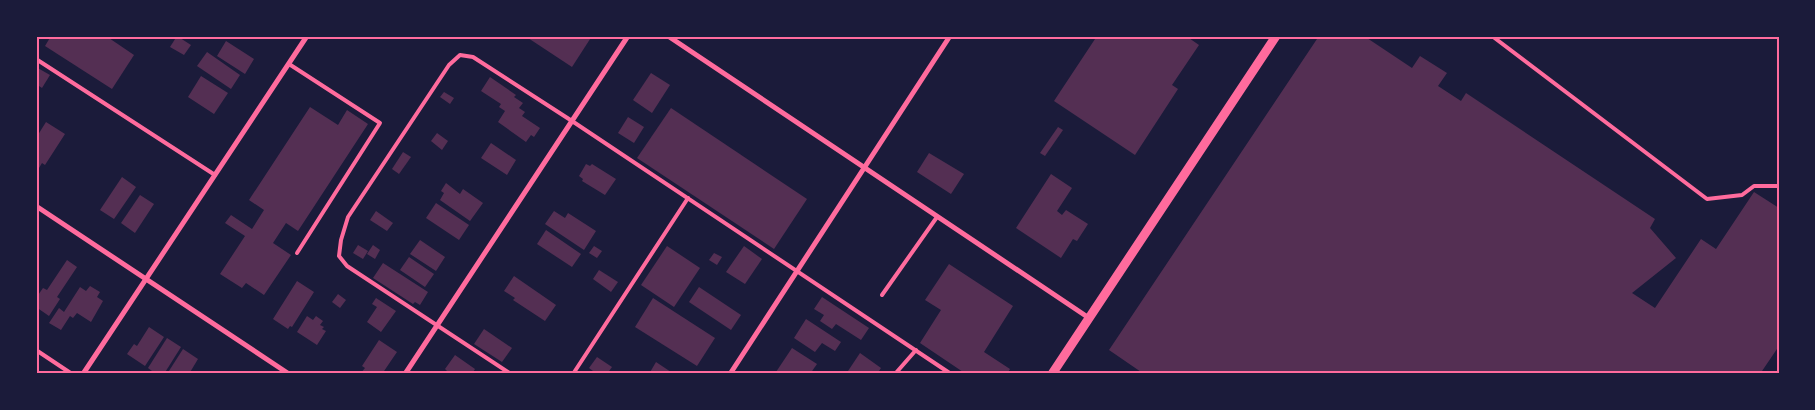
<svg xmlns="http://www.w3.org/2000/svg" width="1815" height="410" viewBox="0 0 1815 410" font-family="Quicksand,sans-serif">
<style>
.building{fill:#542f53}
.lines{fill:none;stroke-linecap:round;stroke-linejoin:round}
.service{stroke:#ff6b9d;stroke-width:4}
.minor{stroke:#ff6b9d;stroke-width:5}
.tertiary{stroke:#ff6b9d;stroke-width:9}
.neatline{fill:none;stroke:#ff6b9d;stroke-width:2}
</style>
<rect width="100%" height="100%" fill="#1b1b3a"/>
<!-- building -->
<g class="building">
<polygon points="51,36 106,36 134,55 112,89 45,46"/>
<polygon points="177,36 191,45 184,55 170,47"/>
<polygon points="525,36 592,36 572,67"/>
<polygon points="1097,36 1186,36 1199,45 1172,85 1178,89 1135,155 1054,101"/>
<polygon points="1319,36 1364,36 1412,68 1420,56 1447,73 1438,86 1461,101 1466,93 1655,219 1650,228 1676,258 1632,293 1655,308 1701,239 1716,249 1754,192 1779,208 1779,346 1760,374 1144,374 1109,350"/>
<polygon points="226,41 254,59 245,74 217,56"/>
<polygon points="207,52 240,75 231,89 197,66"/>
<polygon points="36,67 50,75 42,88 36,84"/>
<polygon points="651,73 670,85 652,113 633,100"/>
<polygon points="201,76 228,93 214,114 188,97"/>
<polygon points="490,77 516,95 514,97 523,103 519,108 525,112 522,116 540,128 534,137 531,135 526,142 498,122 505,111 499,107 501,104 481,91"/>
<polygon points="444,92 454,98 450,104 440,97"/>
<polygon points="310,107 338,125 347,110 368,124 298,231 286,223 273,243 291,255 264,295 246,283 242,288 220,274 245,236 225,223 231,215 252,229 264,210 249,200"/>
<polygon points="671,108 807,199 774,249 637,158"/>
<polygon points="628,117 644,127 634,143 618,133"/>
<polygon points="46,122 65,134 45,165 42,163 39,168 36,166 36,138"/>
<polygon points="1058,127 1063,130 1045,156 1040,153"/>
<polygon points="437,133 448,141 442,150 431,141"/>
<polygon points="491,143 516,160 507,175 481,158"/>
<polygon points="403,152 411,157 399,174 392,169"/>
<polygon points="929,153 964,174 951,194 917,172"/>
<polygon points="586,164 590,166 592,164 616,179 605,195 582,181 583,179 579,176"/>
<polygon points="1051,174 1072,188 1057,211 1062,215 1066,210 1088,224 1077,241 1073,239 1061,258 1016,228"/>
<polygon points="122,177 136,187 114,219 100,210"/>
<polygon points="446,183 460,194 463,189 483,203 470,221 440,200 444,193 441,191"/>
<polygon points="140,195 154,204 135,233 121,223"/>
<polygon points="436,203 469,225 459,240 426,218"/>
<polygon points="376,211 393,223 387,231 370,220"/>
<polygon points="554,211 565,218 568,213 596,231 584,250 545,224"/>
<polygon points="546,230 581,254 572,267 537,244"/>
<polygon points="420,240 445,257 436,271 410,254"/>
<polygon points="358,245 368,251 363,259 353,253"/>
<polygon points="373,245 380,250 375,259 367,254"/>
<polygon points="594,246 602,251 597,258 589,253"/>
<polygon points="667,246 700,268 674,307 641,285"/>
<polygon points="744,246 762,259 745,284 726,272"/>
<polygon points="714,253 722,257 717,265 709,260"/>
<polygon points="409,257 434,274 425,287 400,270"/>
<polygon points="67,260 77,267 57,297 60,299 49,316 36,307 36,298 43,288 47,290"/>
<polygon points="383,263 428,292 420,305 415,302 413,304 373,278"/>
<polygon points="949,264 1013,306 984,352 1010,369 1007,374 966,374 920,343 941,310 925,300"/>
<polygon points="599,270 618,282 611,292 593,279"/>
<polygon points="514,276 556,305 545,321 513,300 515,298 504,291"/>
<polygon points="297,281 314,292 292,327 290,326 288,329 273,319"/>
<polygon points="90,286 100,292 97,297 103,301 91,322 77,313 73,318 70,316 61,330 49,323 59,308 64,312 80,287 86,291"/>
<polygon points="699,287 741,315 731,330 689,302"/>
<polygon points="338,294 346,300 340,308 332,302"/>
<polygon points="822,297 869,328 861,340 836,324 832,329 820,321 824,315 814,309"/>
<polygon points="376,298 396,311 381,332 367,322 377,307 372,304"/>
<polygon points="653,298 715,338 697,366 635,327"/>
<polygon points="307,316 313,320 316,316 323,321 320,325 324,327 322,329 326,331 317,345 297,332"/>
<polygon points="806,319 841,342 835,351 822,343 815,352 794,338"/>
<polygon points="149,327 164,337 145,366 127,354 134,344 137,346"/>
<polygon points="484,329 512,348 502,362 474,344"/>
<polygon points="167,338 181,347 164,374 156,374 148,368"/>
<polygon points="379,340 397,352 382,374 360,374 365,368 362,366"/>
<polygon points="792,348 817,364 810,374 779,374 776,372"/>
<polygon points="183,349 198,359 189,374 167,374"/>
<polygon points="860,353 881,368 877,374 846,374"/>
<polygon points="455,355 475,369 472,374 446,374 447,371 445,369"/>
<polygon points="597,357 612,367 607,374 597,374 589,368"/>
<polygon points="656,362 674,374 649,374"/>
</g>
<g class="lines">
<!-- service -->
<g class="service">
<polyline points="1492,36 1707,199 1742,195 1754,186 1779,186"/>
<polyline points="36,59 215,175"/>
<polyline points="289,64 380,123 297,253"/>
<polyline points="882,295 937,217"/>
<polyline points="36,350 72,374"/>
<polyline points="511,374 347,266 339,256 341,240 348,217 449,65 460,55 473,57 572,121 951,374"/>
<polyline points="573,374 688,198"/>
<polyline points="895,374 916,350"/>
</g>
<!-- minor -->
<g class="minor">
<polyline points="668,36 1089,318"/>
<polyline points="36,206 289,374"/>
<polyline points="83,374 307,36"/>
<polyline points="405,374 628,36"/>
<polyline points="730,374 950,36"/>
</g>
<!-- tertiary -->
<polyline class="tertiary" points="1052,374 1276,36"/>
</g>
<!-- border -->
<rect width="1815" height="410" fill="none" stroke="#1b1b3a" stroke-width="75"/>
<rect x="38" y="38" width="1740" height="334" class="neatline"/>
</svg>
